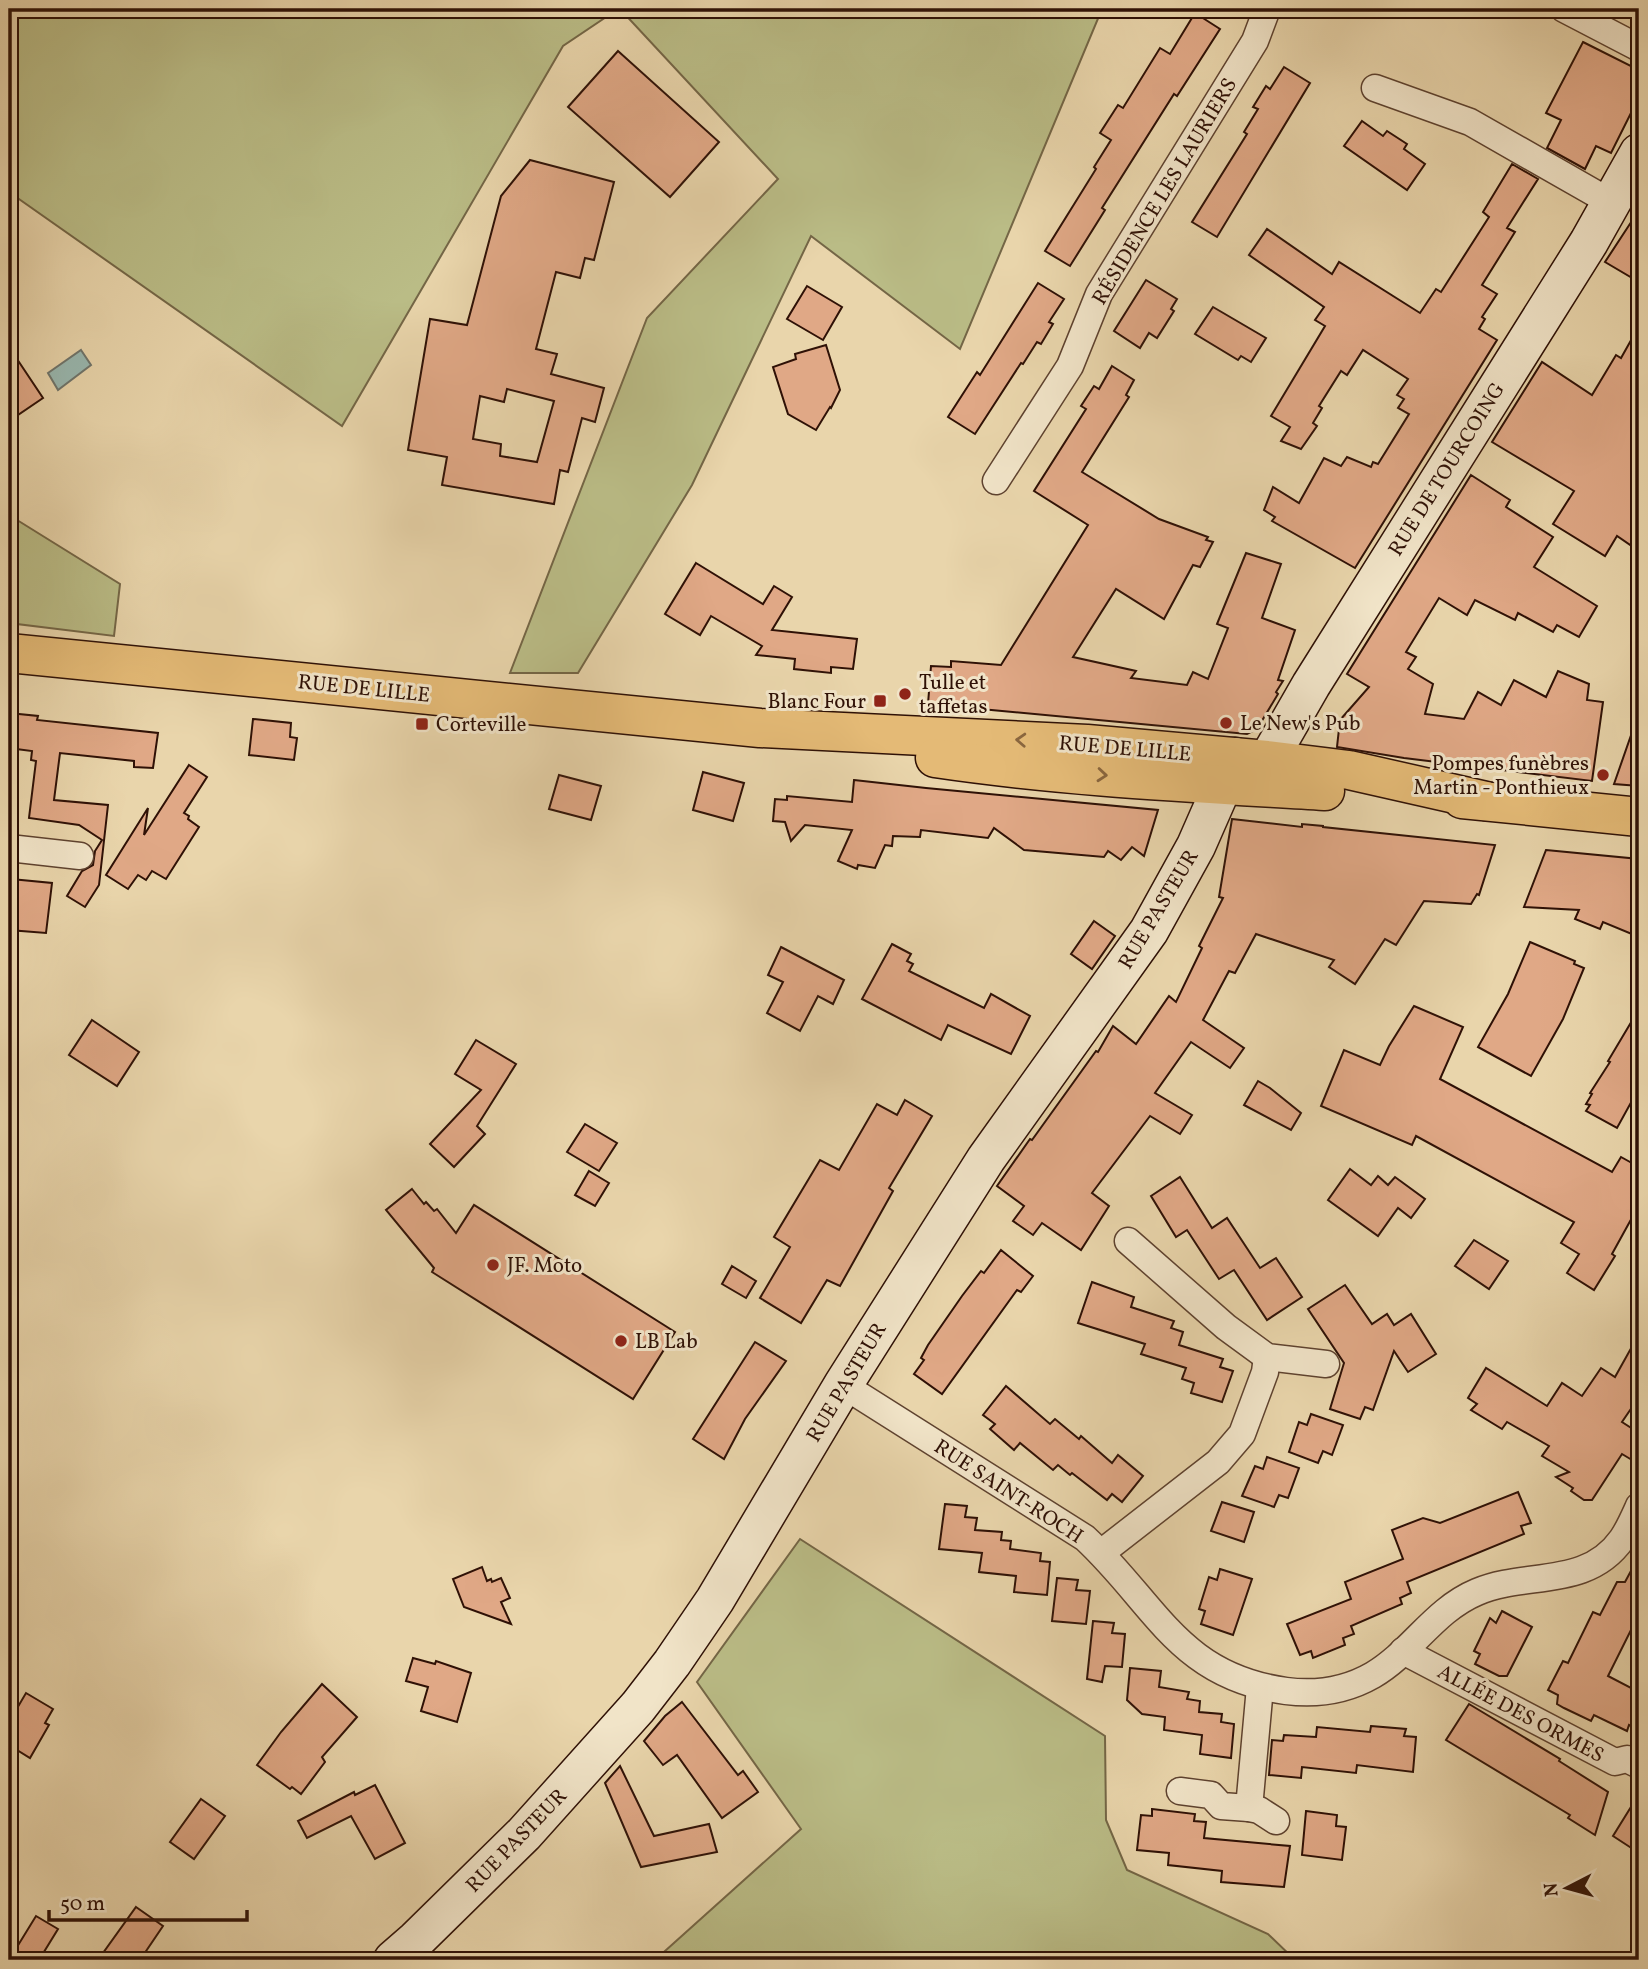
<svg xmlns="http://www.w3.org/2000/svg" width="1648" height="1969" viewBox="0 0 1648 1969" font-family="Vollkorn,serif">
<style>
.green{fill:#babc86;stroke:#746646;stroke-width:2}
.water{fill:#99b8b0;stroke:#6f756c;stroke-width:2}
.building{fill:#e0a886;stroke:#2f1106;stroke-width:2;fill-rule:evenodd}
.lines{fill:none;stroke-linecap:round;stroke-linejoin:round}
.minor-casing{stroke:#5e422f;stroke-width:29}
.secondary-casing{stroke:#2f1106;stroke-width:41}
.primary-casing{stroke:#2f1106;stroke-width:41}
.minor{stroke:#f1e4c8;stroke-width:26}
.secondary{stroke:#f1e4c8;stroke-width:38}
.primary{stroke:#e4ba76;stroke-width:38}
.oneway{stroke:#8a663e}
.poi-dot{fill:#8f2418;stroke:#f1e4c8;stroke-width:2.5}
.labels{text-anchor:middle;stroke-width:6;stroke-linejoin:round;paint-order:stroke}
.street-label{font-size:21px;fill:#2f1106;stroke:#f1e4c8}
.poi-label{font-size:21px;fill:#2f1106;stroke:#f1e4c8;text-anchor:start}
</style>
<rect width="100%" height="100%" fill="#e9d5ab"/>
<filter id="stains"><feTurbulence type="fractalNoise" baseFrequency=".00286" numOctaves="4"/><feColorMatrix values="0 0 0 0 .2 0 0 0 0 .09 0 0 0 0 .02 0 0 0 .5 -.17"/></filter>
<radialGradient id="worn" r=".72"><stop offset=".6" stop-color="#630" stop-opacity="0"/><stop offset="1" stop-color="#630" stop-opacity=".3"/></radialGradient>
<!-- green -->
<g class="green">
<polygon points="9,9 618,9 563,46 342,426 9,192"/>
<polygon points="620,9 1102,9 960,349 811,236 692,485 578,673 510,673 647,318 778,179"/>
<polygon points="9,515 120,584 114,636 9,623"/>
<polygon points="800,1539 1105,1736 1106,1820 1127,1870 1268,1934 1295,1960 655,1960 801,1829 697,1682"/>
</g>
<!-- water -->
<polygon class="water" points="81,350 91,365 58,390 48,373"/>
<!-- building -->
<g class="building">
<polygon points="1195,13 1220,29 1177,96 1174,94 1102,208 1105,210 1070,266 1045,251 1096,169 1094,167 1111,140 1100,133 1118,105 1123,108 1160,48 1170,54"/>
<polygon points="1583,42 1639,70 1639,97 1611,153 1596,146 1585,169 1547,148 1561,120 1546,113"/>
<polygon points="618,51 719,142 670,197 568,107"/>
<polygon points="1284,67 1310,83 1217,237 1192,222 1247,134 1244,132 1258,109 1253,107 1266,86 1270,89"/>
<polygon points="1362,121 1383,136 1387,131 1407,144 1404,149 1425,164 1407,190 1344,146"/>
<path d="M530,160l84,22 -20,78 -9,-2 -5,20 -24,-6 -20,77 21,5 -6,20 53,14 -9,34 -13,-4 -14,54 -8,-2 -6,34 -112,-19 5,-28 -39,-7 22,-131 37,6 34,-129zM507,389l47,12 -17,61 -37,-6 1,-12 -28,-5 7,-43 24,6z"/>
<polygon points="1512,164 1538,179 1507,228 1515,232 1482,285 1497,294 1482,317 1485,319 1479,329 1497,340 1355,568 1272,521 1275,517 1264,510 1273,487 1299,503 1324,458 1341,466 1347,457 1371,467 1373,462 1378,464 1409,414 1398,408 1404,399 1397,395 1408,379 1363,350 1347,375 1341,371 1319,406 1322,408 1313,423 1317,426 1301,449 1281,441 1290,427 1271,416 1325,326 1315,320 1324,307 1249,255 1267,229 1332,274 1339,262 1420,313 1436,289 1441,292 1489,217 1483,212"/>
<polygon points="1639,210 1639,282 1605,262"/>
<polygon points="1146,280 1177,299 1171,309 1174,311 1157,338 1149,333 1140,348 1114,331"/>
<polygon points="1038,283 1064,299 1049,322 1053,324 1041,344 1037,342 1023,364 1021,363 975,434 948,417 977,372 980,375"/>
<polygon points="807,286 842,307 823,340 787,319"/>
<polygon points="1213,307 1266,338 1251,362 1241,356 1238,360 1195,334"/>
<polygon points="1639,326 1639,551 1617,536 1605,556 1553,524 1574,491 1492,442 1542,362 1592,395 1616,355 1621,358"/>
<polygon points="826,345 840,390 831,408 830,407 816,430 788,414 773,367 796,359 795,354"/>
<polygon points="9,347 43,398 9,421"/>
<polygon points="1112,366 1134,380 1126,395 1129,397 1082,472 1159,519 1208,537 1206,540 1213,542 1200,567 1193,565 1164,619 1116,589 1073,657 1136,671 1131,678 1187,685 1193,672 1208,679 1228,628 1217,624 1246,553 1281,564 1262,618 1295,630 1278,680 1283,681 1276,692 1278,694 1257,729 1247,734 928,704 931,666 951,667 951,661 1001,665 1088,525 1034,491 1086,409 1081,406 1094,386 1099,389"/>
<polygon points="1471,475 1510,500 1506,507 1553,537 1534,567 1597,606 1579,637 1557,625 1553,632 1518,613 1515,620 1475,600 1467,615 1439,598 1406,652 1416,657 1408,669 1433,684 1425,714 1464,719 1478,692 1501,705 1514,680 1546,697 1558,671 1589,684 1587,700 1603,702 1592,781 1404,758 1337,747 1340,720 1369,687 1347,674"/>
<polygon points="696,563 763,604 774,586 792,597 772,630 857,639 853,669 831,667 831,673 794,669 795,659 756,655 762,646 711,616 700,635 665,614"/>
<polygon points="9,713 38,716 37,720 158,733 153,768 134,767 134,761 60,753 54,800 108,805 99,885 85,907 67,896 82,871 93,865 95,851 102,840 79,825 29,818 36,761 31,760 32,751 9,748"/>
<polygon points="253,719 291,723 290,737 297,738 294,760 249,755"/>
<polygon points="1636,721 1639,721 1639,786 1614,784"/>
<polygon points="189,765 207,777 184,813 189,816 188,819 199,827 166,879 152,871 146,880 138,875 128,889 106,875 148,808 144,835"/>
<polygon points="703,772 744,783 733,821 693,810"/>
<polygon points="559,775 601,786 591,820 549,809"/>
<polygon points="854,780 926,788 1158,810 1144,856 1132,847 1121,860 1108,851 1104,857 1024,850 994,828 988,838 921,830 920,837 893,836 892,846 885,845 875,868 858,865 857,869 838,861 852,830 805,825 791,841 785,822 773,821 775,799 787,800 787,796 852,802"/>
<polygon points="1232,819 1302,827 1302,824 1323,826 1323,827 1495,845 1479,895 1477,894 1471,904 1424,901 1396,945 1385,939 1355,984 1329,967 1334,960 1256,934 1235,973 1229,971 1203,1020 1244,1048 1230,1068 1191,1042 1155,1093 1192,1115 1180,1134 1150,1116 1092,1193 1109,1206 1081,1250 1042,1223 1033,1235 1013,1221 1024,1206 997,1186 1030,1139 1032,1140 1096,1051 1098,1052 1113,1026 1136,1044 1169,996 1176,1002 1202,948 1199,946 1223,898 1219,897"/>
<polygon points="1546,850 1639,859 1639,937 1603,922 1600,929 1575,919 1579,910 1524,907"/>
<polygon points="11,879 52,883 46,933 9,930"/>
<polygon points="1094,921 1115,936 1092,969 1071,954"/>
<polygon points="1530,942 1575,961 1574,964 1584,968 1563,1019 1531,1076 1478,1047 1508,994"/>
<polygon points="892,944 911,954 907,961 913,964 909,971 984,1008 991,994 1030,1016 1011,1054 948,1025 941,1040 862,999"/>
<polygon points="781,947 844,980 833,1004 818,996 800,1031 767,1013 783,982 768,975"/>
<polygon points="1414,1006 1463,1027 1440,1079 1612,1172 1621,1157 1639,1167 1639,1205 1612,1254 1615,1256 1594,1290 1567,1273 1579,1254 1561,1243 1574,1222 1416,1136 1412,1145 1321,1106 1344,1050 1380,1065 1389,1046"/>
<polygon points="1639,1009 1639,1088 1617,1128 1586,1111 1590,1105 1586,1104 1592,1094 1590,1093 1610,1062 1608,1061"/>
<polygon points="92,1020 139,1052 117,1086 69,1055"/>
<polygon points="476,1040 516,1064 477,1126 485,1134 454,1167 430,1144 481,1090 455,1074"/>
<polygon points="1258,1081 1270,1088 1301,1113 1291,1130 1244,1105"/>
<polygon points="905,1100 932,1116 889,1188 893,1191 840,1286 827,1280 801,1323 760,1298 790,1247 774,1237 820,1160 839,1170 877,1104 897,1115"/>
<polygon points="585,1124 617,1143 599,1171 567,1152"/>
<polygon points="1350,1169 1371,1185 1378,1176 1388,1185 1395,1177 1425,1199 1411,1218 1398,1208 1378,1236 1328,1200"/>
<polygon points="589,1171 609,1183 595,1206 575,1195"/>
<polygon points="1180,1177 1212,1228 1227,1218 1260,1268 1276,1258 1302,1297 1267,1320 1234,1270 1219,1279 1187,1230 1176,1237 1151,1196"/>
<polygon points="412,1189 424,1204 426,1202 434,1211 437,1209 456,1233 474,1205 675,1332 633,1399 432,1272 434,1268 386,1210"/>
<polygon points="1474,1240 1508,1261 1489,1289 1455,1266"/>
<polygon points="1001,1250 1033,1276 1021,1292 1017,1290 942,1394 914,1374 924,1360 921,1358 928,1345 962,1296 981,1271 984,1273"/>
<polygon points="732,1266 756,1281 746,1298 722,1284"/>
<polygon points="1092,1282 1134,1297 1131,1307 1174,1321 1171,1328 1183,1332 1179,1345 1223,1359 1220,1367 1233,1371 1222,1402 1191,1393 1194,1383 1182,1379 1186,1368 1141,1354 1145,1344 1078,1323"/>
<polygon points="1345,1285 1372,1324 1387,1314 1394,1325 1411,1314 1436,1354 1408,1372 1394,1351 1373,1410 1365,1407 1360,1419 1330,1409 1344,1363 1308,1309"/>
<polygon points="1639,1334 1639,1397 1622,1422 1639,1433 1639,1449 1632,1460 1622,1454 1592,1500 1584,1500 1571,1491 1573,1488 1556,1477 1569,1472 1542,1456 1549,1446 1507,1422 1502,1429 1471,1410 1477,1404 1468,1398 1486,1368 1547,1406 1562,1383 1582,1396 1601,1368 1615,1377"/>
<polygon points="755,1342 786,1361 745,1419 724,1459 693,1439"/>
<polygon points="1006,1386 1050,1424 1055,1419 1079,1439 1081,1436 1112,1463 1118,1455 1143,1476 1122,1502 1112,1494 1107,1500 1072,1473 1070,1475 1058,1465 1053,1470 1020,1443 1014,1450 990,1429 995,1424 983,1415"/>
<polygon points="1311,1414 1343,1425 1332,1455 1323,1451 1318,1463 1289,1452 1299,1422 1307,1425"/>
<polygon points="1267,1457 1299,1468 1288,1498 1279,1495 1274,1507 1242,1496 1255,1466 1263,1469"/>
<polygon points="1518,1492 1531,1523 1521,1526 1524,1534 1407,1582 1411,1593 1400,1598 1402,1604 1351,1626 1354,1634 1343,1638 1345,1645 1313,1658 1311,1651 1300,1655 1287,1624 1351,1599 1345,1582 1403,1559 1392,1530 1423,1518 1440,1523"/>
<polygon points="1222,1502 1254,1512 1244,1542 1211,1531"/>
<polygon points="945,1504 967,1506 965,1517 977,1518 975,1530 1002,1532 1001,1540 1011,1541 1010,1549 1041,1553 1040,1561 1050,1562 1047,1595 1014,1592 1016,1576 979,1572 982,1553 939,1549"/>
<polygon points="1639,1556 1639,1614 1608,1676 1639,1692 1639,1730 1629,1725 1627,1731 1594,1715 1591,1721 1564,1708 1557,1704 1558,1695 1548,1690 1563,1661 1568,1663 1593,1612 1600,1615 1617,1582 1625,1582"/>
<polygon points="482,1567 487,1581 491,1579 492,1582 501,1578 510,1598 501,1602 511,1624 464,1607 453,1579"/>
<polygon points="1220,1569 1252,1579 1233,1635 1201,1624 1205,1611 1199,1609 1209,1577 1217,1580"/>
<polygon points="1057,1578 1078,1580 1076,1590 1090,1591 1086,1624 1052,1621"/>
<polygon points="1502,1611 1532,1627 1507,1676 1499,1676 1475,1664 1480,1654 1474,1651 1490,1618 1496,1623"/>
<polygon points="1093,1621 1114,1623 1112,1633 1125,1634 1122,1667 1105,1666 1102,1682 1087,1679"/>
<polygon points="413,1658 435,1664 436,1661 471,1673 457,1722 421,1711 428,1687 406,1681"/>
<polygon points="1130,1668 1161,1671 1159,1687 1189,1692 1187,1699 1200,1701 1199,1712 1222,1714 1221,1722 1234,1724 1231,1758 1200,1754 1202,1735 1164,1730 1165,1717 1142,1714 1127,1700"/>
<polygon points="322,1684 357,1717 322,1757 325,1762 301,1794 292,1787 290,1789 257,1765 281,1732"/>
<polygon points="26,1693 53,1709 45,1723 49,1725 30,1758 9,1745 9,1722"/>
<polygon points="682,1702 738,1775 743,1771 758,1792 722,1818 677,1755 663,1765 644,1741 665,1716"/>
<polygon points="1469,1704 1560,1759 1559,1761 1608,1792 1595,1835 1568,1818 1570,1815 1446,1740"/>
<polygon points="1371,1726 1406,1729 1404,1736 1416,1737 1413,1772 1357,1765 1356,1773 1302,1767 1301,1778 1269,1775 1272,1740 1283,1741 1284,1735 1316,1737 1317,1727 1370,1732"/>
<polygon points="620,1766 654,1836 709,1824 717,1852 641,1867 605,1783"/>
<polygon points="375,1785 405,1843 375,1859 351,1816 307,1838 298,1821 354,1792 355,1795"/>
<polygon points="1639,1794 1639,1853 1613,1836"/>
<polygon points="201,1799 225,1816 194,1859 170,1842"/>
<polygon points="1152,1809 1195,1814 1194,1821 1206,1822 1204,1838 1290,1846 1284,1887 1221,1882 1222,1871 1168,1865 1169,1853 1137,1850 1141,1815 1152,1816"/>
<polygon points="1306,1811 1337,1815 1336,1826 1346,1827 1342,1860 1302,1855"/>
<polygon points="136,1907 163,1926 140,1960 98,1960"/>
<polygon points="36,1916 58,1929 39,1960 9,1960"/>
</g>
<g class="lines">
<defs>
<g id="minor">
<polyline points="1564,9 1639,48"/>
<polyline points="1375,88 1470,122 1612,203"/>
<polyline points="996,481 1070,366 1099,294 1255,41 1267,9"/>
<polyline points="9,848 80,856"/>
<polyline points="1128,1241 1226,1327 1267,1357 1326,1364"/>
<path d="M843,1385l242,153c71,66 93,138 201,153 31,4 61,-1 87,-16 39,-23 61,-65 104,-83 49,-21 110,-3 145,-53 7,-10 12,-22 17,-33"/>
<polyline points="1101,1553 1218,1462 1242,1434 1265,1372 1267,1357"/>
<polyline points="1403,1651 1615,1762 1627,1759 1639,1765"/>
<polyline points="1180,1791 1211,1795 1221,1806 1249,1808 1260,1687"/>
<polyline points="1249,1808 1259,1810 1276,1821"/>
</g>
<g id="secondary">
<polyline points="1253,786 1311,685 1589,242 1639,153"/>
<polyline points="393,1960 416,1940 524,1834 638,1707 672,1663 715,1600 843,1385 986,1159 1149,931 1196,846 1235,757"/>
</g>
<g id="primary">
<polyline points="9,653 760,728 1087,744 1267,760 1349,770 1486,801"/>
<path d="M935,758c128,19 260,25 390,33"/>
<polyline points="1462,799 1639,817"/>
</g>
</defs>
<!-- minor casing -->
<use href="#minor" class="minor-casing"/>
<!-- secondary casing -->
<use href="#secondary" class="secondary-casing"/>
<!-- primary casing -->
<use href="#primary" class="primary-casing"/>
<!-- minor -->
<use href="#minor" class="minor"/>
<!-- secondary -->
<use href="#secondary" class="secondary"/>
<!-- primary -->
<use href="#primary" class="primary"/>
</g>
<!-- one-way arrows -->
<defs><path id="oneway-chevron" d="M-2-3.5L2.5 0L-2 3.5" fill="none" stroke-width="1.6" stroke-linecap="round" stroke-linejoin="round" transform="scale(1.75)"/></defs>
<g class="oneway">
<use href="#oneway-chevron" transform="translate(1021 740) rotate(-177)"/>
<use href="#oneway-chevron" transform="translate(1102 775) rotate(5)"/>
</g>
<!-- markers -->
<g class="poi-dot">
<circle cx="905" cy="694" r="7"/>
<rect x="873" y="694" width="14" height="14" rx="3.5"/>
<circle cx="1226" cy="723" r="7"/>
<rect x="415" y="717" width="14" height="14" rx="3.5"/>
<circle cx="1603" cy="775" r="7"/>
<circle cx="493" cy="1265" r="7"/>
<circle cx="621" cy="1341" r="7"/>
</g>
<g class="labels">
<!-- street labels -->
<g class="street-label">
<text transform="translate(1164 191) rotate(-59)" y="7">RÉSIDENCE LES LAURIERS</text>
<text transform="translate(1446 469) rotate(-58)" y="7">RUE DE TOURCOING</text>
<text transform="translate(364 688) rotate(6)" y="7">RUE DE LILLE</text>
<text transform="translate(1125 748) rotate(5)" y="7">RUE DE LILLE</text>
<text transform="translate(1158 909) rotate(-59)" y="7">RUE PASTEUR</text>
<text transform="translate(846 1382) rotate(-59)" y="7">RUE PASTEUR</text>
<text transform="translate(1009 1491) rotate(33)" y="7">RUE SAINT-ROCH</text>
<text transform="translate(1521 1713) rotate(28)" y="7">ALLÉE DES ORMES</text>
<text transform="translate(516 1840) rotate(-46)" y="7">RUE PASTEUR</text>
</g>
<!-- poi labels -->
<g class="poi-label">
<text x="919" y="689">Tulle et<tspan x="919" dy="24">taffetas</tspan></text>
<text x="866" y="708" text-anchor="end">Blanc Four</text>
<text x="1240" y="730">Le New's Pub</text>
<text x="436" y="731">Corteville</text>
<text x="1589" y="770" text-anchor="end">Pompes funèbres<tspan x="1589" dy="24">Martin - Ponthieux</tspan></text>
<text x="507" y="1272">JF. Moto</text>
<text x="635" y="1348">LB Lab</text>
</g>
</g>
<!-- margin -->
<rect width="1648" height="1969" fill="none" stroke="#e9d5ab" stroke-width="35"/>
<rect x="10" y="10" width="1627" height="1948" fill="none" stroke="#2f1106" stroke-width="3.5"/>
<rect x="18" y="18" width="1613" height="1934" fill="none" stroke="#2f1106" stroke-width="2"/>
<!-- north arrow -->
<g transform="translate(1567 1888) rotate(264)" stroke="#f1e4c8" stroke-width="5" paint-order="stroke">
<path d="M0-5L12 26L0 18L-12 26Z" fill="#2f1106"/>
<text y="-10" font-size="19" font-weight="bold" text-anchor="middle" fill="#2f1106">N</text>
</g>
<!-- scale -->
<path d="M49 1910v10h198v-10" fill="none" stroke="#2f1106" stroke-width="3.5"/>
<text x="60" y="1910" font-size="21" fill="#2f1106" stroke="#f1e4c8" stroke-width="5" paint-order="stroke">50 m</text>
<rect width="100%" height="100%" filter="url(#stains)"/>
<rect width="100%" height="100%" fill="url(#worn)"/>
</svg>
